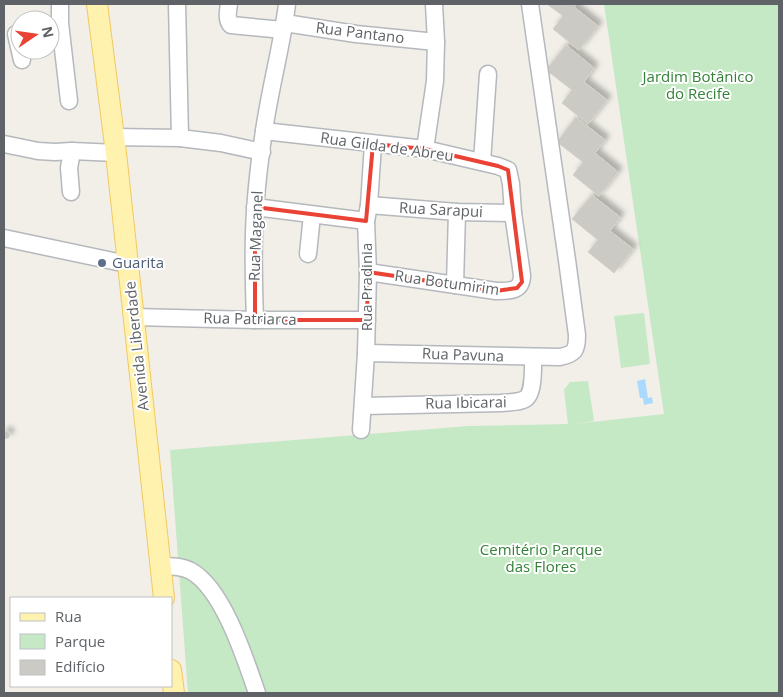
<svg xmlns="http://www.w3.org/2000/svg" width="783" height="697" viewBox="0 0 783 697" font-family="'Open Sans',sans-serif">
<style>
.green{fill:#c5e8c5}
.water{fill:#aadaff}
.building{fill:#cccac5;stroke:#d6d1c6;filter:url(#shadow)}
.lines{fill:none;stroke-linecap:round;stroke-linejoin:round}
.minor-casing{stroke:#b5b8bc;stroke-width:19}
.major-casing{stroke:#f2c960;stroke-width:22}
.minor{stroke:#fff;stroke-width:16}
.major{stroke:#fff2af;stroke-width:20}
.marked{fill:none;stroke:#ea4335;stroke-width:4;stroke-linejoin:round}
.service-dot{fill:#5c6f8a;stroke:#fff;stroke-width:2}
.labels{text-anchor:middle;stroke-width:4;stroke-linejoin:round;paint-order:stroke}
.street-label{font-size:15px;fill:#5f6368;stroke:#fff}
.park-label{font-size:15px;fill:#348238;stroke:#fff}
.service-label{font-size:15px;fill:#4e5e75;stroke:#fff;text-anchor:start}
</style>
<defs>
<filter id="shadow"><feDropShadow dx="4.5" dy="-4.5" stdDeviation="2.5" flood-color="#0004"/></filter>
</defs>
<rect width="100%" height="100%" fill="#f1efe8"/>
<!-- green -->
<g class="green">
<polygon points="604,4 779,4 779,693 188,693 170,450 469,426 568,424 564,390 570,382 588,381 594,421 574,424 664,414"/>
<polygon points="644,313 650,364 621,368 614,316"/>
</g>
<!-- water -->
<polygon class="water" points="645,379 648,398 652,397 653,403 644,405 643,398 640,398 637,381"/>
<!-- building -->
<g class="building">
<polygon points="547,4 577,4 574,7 598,26 579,50 553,29 563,16"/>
<polygon points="566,45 594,68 584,82 607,100 588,124 562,103 572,90 546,70"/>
<polygon points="576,117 605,140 595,153 618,172 599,196 573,175 583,162 557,142"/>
<polygon points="592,195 620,217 610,231 633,249 614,273 588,252 598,240 572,219"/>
<circle cx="6" cy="435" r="3.5"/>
</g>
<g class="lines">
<defs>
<g id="minor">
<polyline points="60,4 60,23 69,101"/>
<polyline points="177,4 180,138"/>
<path d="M229,4c-1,6 -3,16 2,21l52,5"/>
<polyline points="285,23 356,34 436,42"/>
<polyline points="16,34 22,60"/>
<path d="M264,131l161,18 73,17 10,4 3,14 2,29 9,62c0,17 -13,16 -26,16l-128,-19"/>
<polyline points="114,137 180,138 221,143 262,152"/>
<polyline points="4,144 38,151 55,152 72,151 116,153"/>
<polyline points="425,149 435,81 436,42 434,4"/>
<polyline points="482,162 488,74"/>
<polyline points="71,192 69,168 72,151"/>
<polyline points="369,205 457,212 513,213"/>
<polyline points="255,207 366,221"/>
<polyline points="4,238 127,264"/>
<polyline points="308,254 312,215"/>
<polyline points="455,285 457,212"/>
<polyline points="134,317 255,320 367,320"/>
<path d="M255,320c-1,-29 -2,-58 -1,-87 1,-34 5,-69 10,-102 6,-43 18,-85 23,-127"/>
<path d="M366,353l194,4c15,-3 17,-7 17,-22l-10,-75 -37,-256"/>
<path d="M363,406l138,-3c7,-1 17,0 24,-4 9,-5 8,-32 8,-42"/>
<polyline points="361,430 366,353 368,272 366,221 369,205 373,144"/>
<path d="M161,566c10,0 21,0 30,5 32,18 54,87 66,122"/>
</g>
<g id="major">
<polyline points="97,4 116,153 164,598"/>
<polyline points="171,670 174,693"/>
</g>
</defs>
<!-- minor casing -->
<use href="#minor" class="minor-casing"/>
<!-- major casing -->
<use href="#major" class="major-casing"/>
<!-- minor -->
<use href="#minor" class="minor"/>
<!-- major -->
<use href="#major" class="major"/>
</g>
<!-- marked area -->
<path class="marked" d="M373,144l52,5 73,17 10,4 14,112 -5,6 -21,3 -128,-19 -1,48h-112v-113l111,14z"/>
<!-- markers -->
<circle class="service-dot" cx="102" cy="263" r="5"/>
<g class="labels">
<!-- street labels -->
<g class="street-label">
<text transform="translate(360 33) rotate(7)" y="5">Rua Pantano</text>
<text transform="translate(387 147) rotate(8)" y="5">Rua Gilda de Abreu</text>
<text transform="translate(441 210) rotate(3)" y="5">Rua Sarapui</text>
<text transform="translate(256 236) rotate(-88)" y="5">Rua Maganel</text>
<text transform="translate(447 283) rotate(8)" y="5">Rua Botumirim</text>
<text transform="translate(367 287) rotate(-90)" y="5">Rua Pradinia</text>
<text transform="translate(250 319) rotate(1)" y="5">Rua Patriarca</text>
<text transform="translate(137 346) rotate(-96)" y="5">Avenida Liberdade</text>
<text transform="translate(463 355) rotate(2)" y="5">Rua Pavuna</text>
<text transform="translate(466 403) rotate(-1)" y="5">Rua Ibicarai</text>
</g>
<!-- park labels -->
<g class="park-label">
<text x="698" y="82">Jardim Botânico<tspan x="698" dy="17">do Recife</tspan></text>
<text x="541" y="555">Cemitério Parque<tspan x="541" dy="17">das Flores</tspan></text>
</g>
<!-- service labels -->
<g class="service-label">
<text x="112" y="268">Guarita</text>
</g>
</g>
<!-- border -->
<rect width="783" height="697" fill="none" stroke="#5f6368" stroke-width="10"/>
<!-- legend -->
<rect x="10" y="597" width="162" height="90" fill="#ffffff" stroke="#bfc1c3"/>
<rect x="20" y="613" width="25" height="8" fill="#fff2af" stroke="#bfc1c3"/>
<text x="55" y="622" font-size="15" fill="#5f6368">Rua</text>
<rect x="20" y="634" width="25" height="15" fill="#c5e8c5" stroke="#bfc1c3"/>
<text x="55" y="647" font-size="15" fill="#5f6368">Parque</text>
<rect x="20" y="660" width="25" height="15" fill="#cccac5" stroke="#bfc1c3"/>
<text x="55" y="672" font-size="15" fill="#5f6368">Edifício</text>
<!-- north arrow -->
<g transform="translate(35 35) rotate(77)"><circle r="24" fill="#ffffff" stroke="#bfc1c3"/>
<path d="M0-4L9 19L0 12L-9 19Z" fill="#ea4335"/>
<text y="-8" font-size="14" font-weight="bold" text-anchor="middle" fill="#5f6368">N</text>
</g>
</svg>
